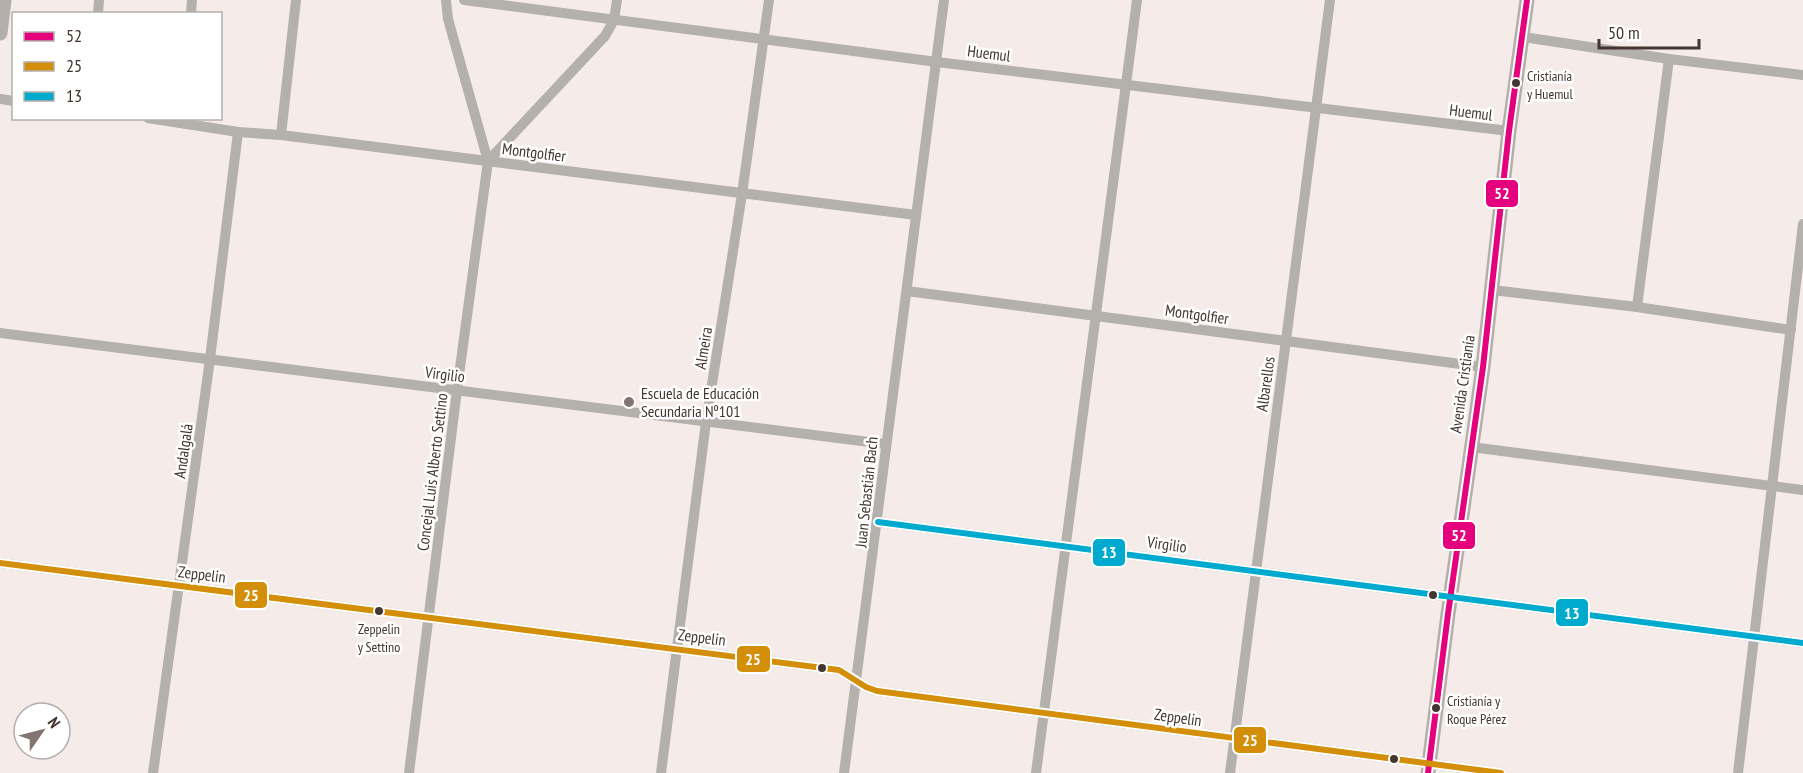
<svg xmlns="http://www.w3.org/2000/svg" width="1803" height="773" viewBox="0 0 1803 773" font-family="'PT Sans Narrow',sans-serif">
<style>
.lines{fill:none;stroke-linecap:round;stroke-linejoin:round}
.street{stroke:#b4b0ab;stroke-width:10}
.secondary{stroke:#b4afaa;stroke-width:15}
.bus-1-casing{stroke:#fff;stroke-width:10}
.bus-2-casing{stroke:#fff;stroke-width:10}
.bus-3-casing{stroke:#fff;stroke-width:10}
.bus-1{stroke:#e5007d;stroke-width:6}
.bus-2{stroke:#d38f0a;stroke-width:6}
.bus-3{stroke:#00a9ce;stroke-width:6}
.bus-dot{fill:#443530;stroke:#fff;stroke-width:2}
.poi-dot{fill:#827571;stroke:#fff;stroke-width:2}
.labels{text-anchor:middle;stroke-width:5;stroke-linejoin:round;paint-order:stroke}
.bus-label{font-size:14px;fill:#443530;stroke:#fff;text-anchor:start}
.street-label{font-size:16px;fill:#443530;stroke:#fff}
.poi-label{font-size:16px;fill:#443530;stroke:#fff;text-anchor:start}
.line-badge{stroke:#fff;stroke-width:2}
.badge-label{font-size:16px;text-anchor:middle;font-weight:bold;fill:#fff}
</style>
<rect width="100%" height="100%" fill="#f5ecea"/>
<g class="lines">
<!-- street -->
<g class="street">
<polyline points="464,0 937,62 1509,131"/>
<polyline points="98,14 99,0"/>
<polyline points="191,14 192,0"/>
<polyline points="1523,37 1669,59 1803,75"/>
<polyline points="0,99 14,101"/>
<polyline points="148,118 238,132 281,135 916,215"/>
<polyline points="281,135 296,0"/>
<polyline points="488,161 605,36 614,20 617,0"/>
<polyline points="1492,290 1637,307 1791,330"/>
<polyline points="907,291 1483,367"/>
<polyline points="1637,307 1669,59"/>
<polyline points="0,333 885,444"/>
<polyline points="1471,447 1803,490"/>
<polyline points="878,522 1803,643"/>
<polyline points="0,563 839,670 866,687 877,691 1501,773"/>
<polyline points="153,773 210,359 238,132"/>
<polyline points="409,773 457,390 488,161 448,19 446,0"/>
<polyline points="661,773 706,422 742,194 769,0"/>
<polyline points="844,773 944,0"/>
<polyline points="1036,773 1137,0"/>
<polyline points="1230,773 1330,0"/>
<polyline points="1738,773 1803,224"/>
</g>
<!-- secondary -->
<g class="secondary">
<polyline points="0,33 4,0"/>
<polyline points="1428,773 1448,614 1483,367 1509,131 1527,0"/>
</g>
<defs>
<polyline id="bus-1" points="1428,773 1448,614 1483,367 1509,131 1527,0"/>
<polyline id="bus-2" points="0,563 839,670 866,687 877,691 1501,773"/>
<polyline id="bus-3" points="878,522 1803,643"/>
</defs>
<!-- bus-1 casing -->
<use href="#bus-1" class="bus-1-casing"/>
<!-- bus-2 casing -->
<use href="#bus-2" class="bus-2-casing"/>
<!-- bus-3 casing -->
<use href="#bus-3" class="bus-3-casing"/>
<!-- bus-1 -->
<use href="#bus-1" class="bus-1"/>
<!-- bus-2 -->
<use href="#bus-2" class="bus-2"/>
<!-- bus-3 -->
<use href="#bus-3" class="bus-3"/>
</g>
<!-- markers -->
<g class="bus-dot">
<circle cx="1516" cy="83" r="5"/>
<circle cx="1433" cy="595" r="5"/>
<circle cx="379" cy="611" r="5"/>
<circle cx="822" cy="668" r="5"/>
<circle cx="1436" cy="708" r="5"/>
<circle cx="1394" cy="759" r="5"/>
</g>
<circle class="poi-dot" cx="629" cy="402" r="6"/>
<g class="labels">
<!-- bus labels -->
<g class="bus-label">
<text x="1527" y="81">Cristianía<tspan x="1527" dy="18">y Huemul</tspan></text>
<text x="379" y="634" text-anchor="middle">Zeppelin<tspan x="379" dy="18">y Settino</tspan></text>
<text x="1447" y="706">Cristianía y<tspan x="1447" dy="18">Roque Pérez</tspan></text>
</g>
<!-- street labels -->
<g class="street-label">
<text transform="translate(989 53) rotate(7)" y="6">Huemul</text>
<text transform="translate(1471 112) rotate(7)" y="6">Huemul</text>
<text transform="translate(534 152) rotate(7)" y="6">Montgolfier</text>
<text transform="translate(1197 314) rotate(8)" y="6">Montgolfier</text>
<text transform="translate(703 348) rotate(-81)" y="6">Almeira</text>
<text transform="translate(445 374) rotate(7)" y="6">Virgilio</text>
<text transform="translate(1265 384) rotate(-82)" y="6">Albarellos</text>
<text transform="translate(1462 384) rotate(-82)" y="6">Avenida Cristianía</text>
<text transform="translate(183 451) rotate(-82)" y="6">Andalgalá</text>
<text transform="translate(432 472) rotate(-83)" y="6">Concejal Luis Alberto Settino</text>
<text transform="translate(866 492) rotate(-84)" y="6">Juan Sebastián Bach</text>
<text transform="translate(1167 544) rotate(8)" y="6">Virgilio</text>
<text transform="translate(202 574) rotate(7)" y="6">Zeppelin</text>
<text transform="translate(702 637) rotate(7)" y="6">Zeppelin</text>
<text transform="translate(1178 717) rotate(8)" y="6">Zeppelin</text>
</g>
<!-- poi labels -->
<g class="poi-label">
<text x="641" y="399">Escuela de Educación<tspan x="641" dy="18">Secundaria Nº101</tspan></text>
</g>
</g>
<g class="line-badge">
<rect x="1485" y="179" width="34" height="29" rx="6" fill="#e5007d"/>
<rect x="1442" y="521" width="34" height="29" rx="6" fill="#e5007d"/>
<rect x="1092" y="538" width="34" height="29" rx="6" fill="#00a9ce"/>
<rect x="234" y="581" width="34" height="28" rx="6" fill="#d38f0a"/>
<rect x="1555" y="598" width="34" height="29" rx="6" fill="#00a9ce"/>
<rect x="736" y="645" width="35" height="28" rx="6" fill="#d38f0a"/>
<rect x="1233" y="726" width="34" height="28" rx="6" fill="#d38f0a"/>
</g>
<g class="badge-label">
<text x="1502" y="199">52</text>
<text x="1459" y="541">52</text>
<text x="1109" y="558">13</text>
<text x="251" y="601">25</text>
<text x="1572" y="619">13</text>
<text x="753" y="665">25</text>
<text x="1250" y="746">25</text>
</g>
<!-- legend -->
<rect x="12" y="12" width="210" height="108" fill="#ffffff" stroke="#b4aeac" stroke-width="1.5"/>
<rect x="24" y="32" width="30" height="9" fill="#e5007d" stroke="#b4aeac" stroke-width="1.5"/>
<text x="66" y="42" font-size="18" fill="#443530">52</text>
<rect x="24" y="62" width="30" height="9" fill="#d38f0a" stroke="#b4aeac" stroke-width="1.5"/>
<text x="66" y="72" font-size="18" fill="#443530">25</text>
<rect x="24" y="92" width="30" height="9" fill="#00a9ce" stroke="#b4aeac" stroke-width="1.5"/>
<text x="66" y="102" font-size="18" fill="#443530">13</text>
<!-- north arrow -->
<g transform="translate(42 731) rotate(55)"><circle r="28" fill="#ffffff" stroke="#b4aeac" stroke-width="1.5"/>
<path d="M0-4.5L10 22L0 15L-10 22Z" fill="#827571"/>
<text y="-9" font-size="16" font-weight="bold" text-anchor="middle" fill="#443530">N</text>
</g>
<!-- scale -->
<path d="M1599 39v9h100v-9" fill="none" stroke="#443530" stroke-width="3"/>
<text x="1608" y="39" font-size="18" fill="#443530" stroke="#ffffff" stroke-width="4.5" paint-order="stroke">50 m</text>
</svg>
